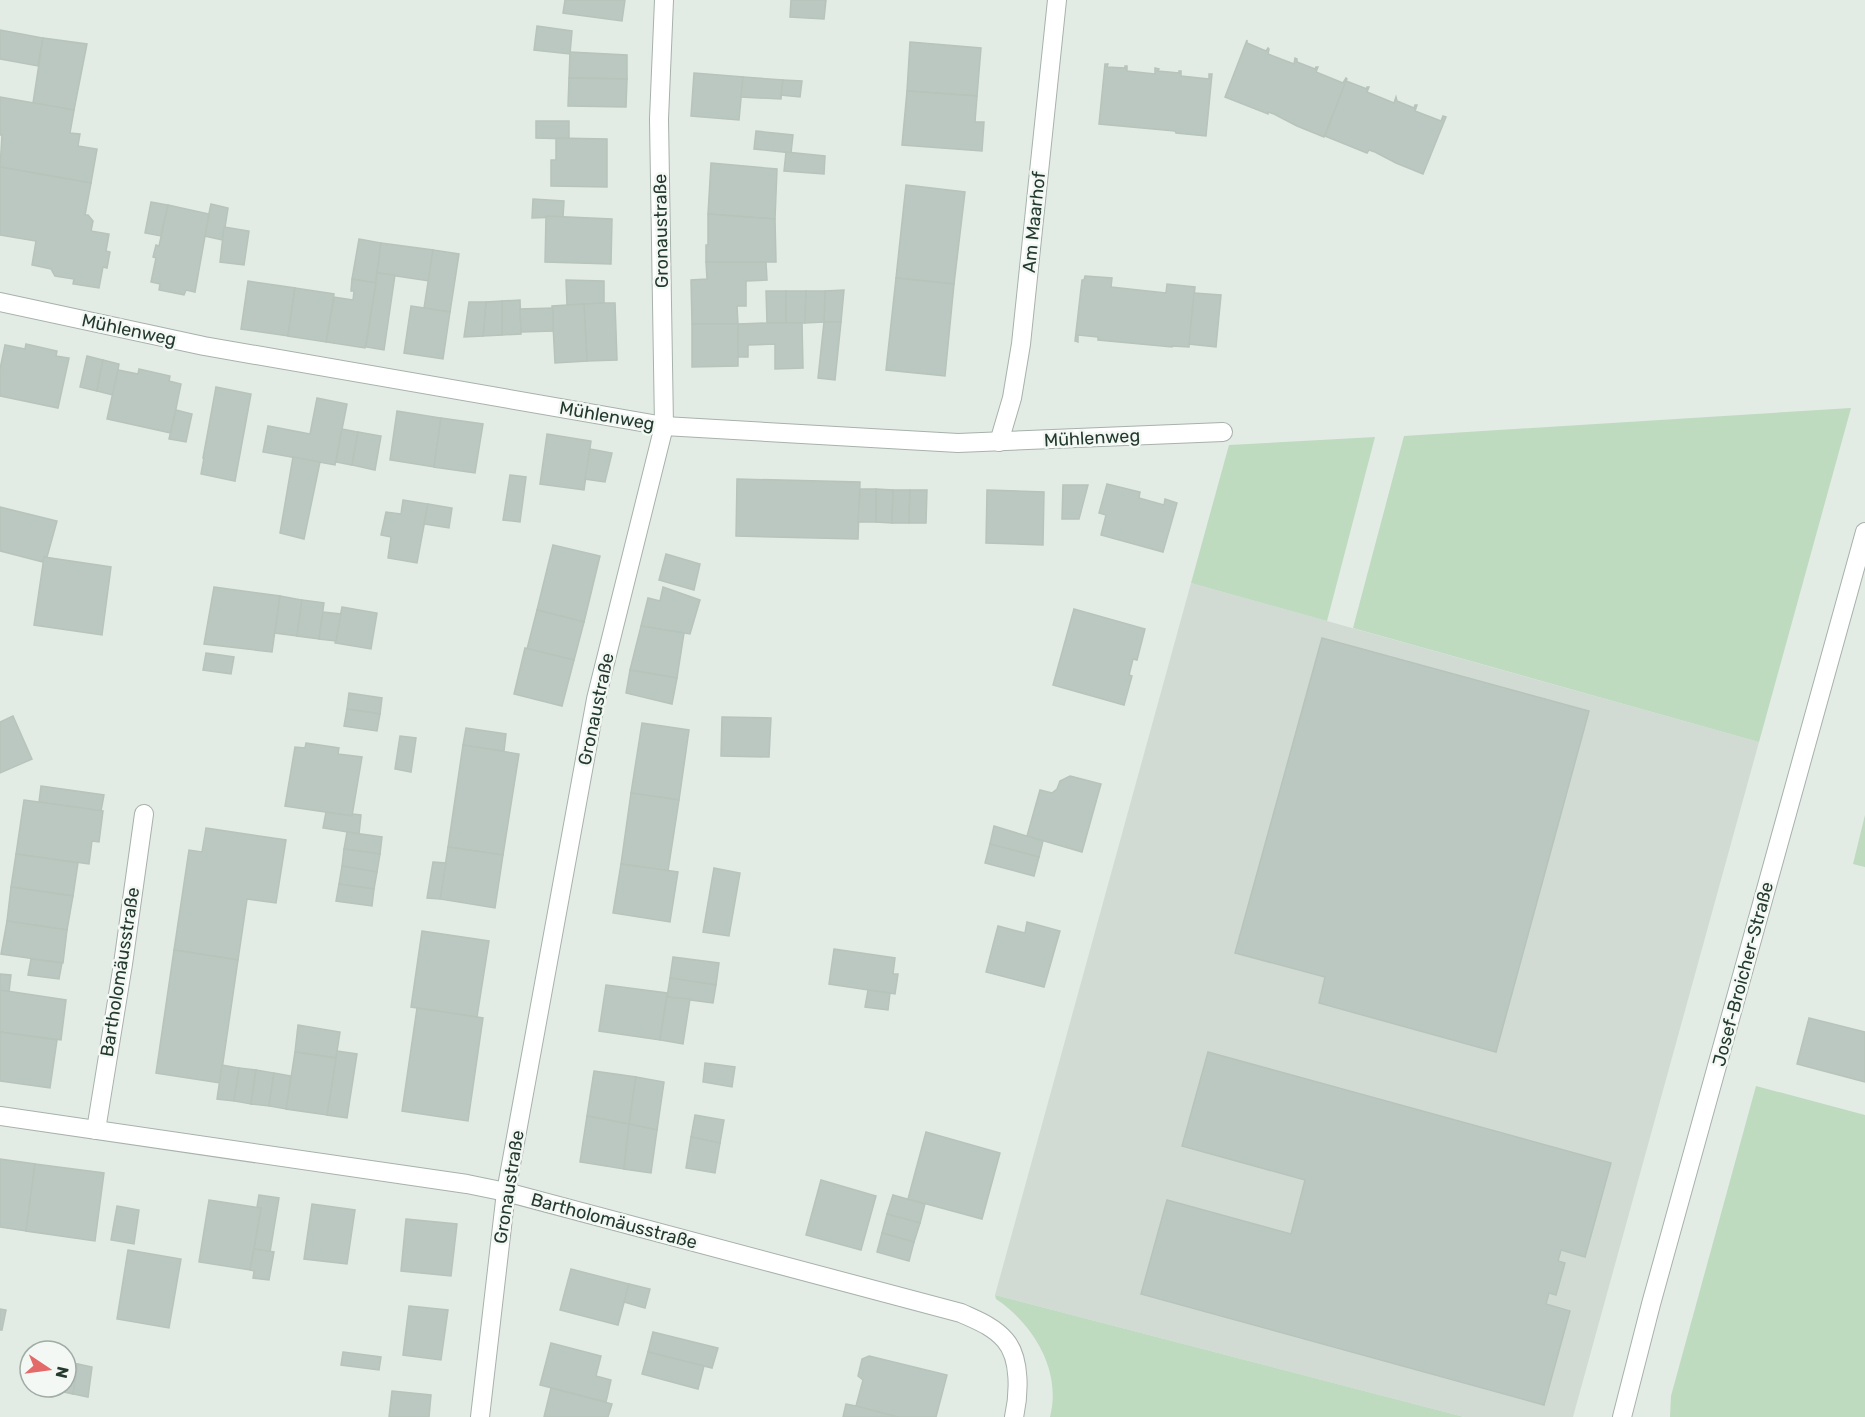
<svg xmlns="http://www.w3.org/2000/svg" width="1865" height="1417" viewBox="0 0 1865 1417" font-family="Rubik,sans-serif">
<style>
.built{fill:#d1dbd4}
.green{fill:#bedabf}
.building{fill:#bbc8c1;stroke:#b6c4bb;stroke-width:1.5}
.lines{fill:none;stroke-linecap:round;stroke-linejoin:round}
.minor-casing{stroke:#a6b2ab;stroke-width:20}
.minor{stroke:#fff;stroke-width:18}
.labels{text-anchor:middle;stroke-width:5;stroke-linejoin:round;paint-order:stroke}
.street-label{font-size:18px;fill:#243a2f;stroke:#f3f8f4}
</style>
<rect width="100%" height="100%" fill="#e3ebe5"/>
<!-- built -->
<polygon class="built" points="1191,583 1759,742 1573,1417 1464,1417 995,1295"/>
<!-- green -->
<g class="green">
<polygon points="1851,408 1759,742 1353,628 1404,436"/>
<polygon points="1375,437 1327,621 1191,583 1229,445"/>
<polygon points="1865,815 1865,867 1853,864"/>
<polygon points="1756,1086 1865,1115 1865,1417 1670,1417 1671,1396"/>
<path d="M995,1295l469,122h-414c12,-47 -17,-93 -54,-118z"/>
</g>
<!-- building -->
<g class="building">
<polygon points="565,0 625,0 622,21 563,13"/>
<polygon points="791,0 826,0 824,19 790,17"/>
<polygon points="537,26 572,31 570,54 534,50"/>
<polygon points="0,30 43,38 38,66 0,59"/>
<polygon points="43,38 87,44 74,110 33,103"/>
<polygon points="1247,40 1247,43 1266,51 1268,48 1269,49 1268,54 1294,64 1295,58 1297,59 1297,62 1315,69 1316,67 1318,67 1316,72 1343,83 1346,78 1347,79 1324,137 1297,126 1274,114 1268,112 1268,114 1225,97"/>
<polygon points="910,42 981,48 977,96 907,91"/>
<polygon points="570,52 627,55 627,79 569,78"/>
<polygon points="1105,64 1108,64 1107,67 1125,68 1125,66 1127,66 1127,71 1155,74 1155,68 1159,69 1158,71 1179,73 1179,71 1181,71 1181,76 1209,79 1209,74 1212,74 1206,136 1176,133 1175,131 1099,124"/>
<polygon points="694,73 743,77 739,120 691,116"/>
<polygon points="743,77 783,80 781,99 741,97"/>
<polygon points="569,78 627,79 626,107 568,106"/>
<polygon points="783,80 802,81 800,97 781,95"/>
<polygon points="1346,81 1367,89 1367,87 1369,87 1367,92 1394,103 1396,97 1397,101 1414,108 1415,105 1417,105 1415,111 1441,121 1443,116 1446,117 1423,174 1396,163 1375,152 1369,150 1367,153 1325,136"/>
<polygon points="907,91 977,96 975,122 984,122 982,151 902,145"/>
<polygon points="0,97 74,110 70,133 80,134 78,146 97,149 91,183 0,167 2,135 0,135"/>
<polygon points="536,121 569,121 569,139 536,138"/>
<polygon points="756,131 793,135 791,153 754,149"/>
<polygon points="556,138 607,139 607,187 551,186 551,160 556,160"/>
<polygon points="786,152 825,156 824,174 784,171"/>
<polygon points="711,163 777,169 775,219 708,214"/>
<polygon points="0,167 91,183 85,215 88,215 93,221 91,231 109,234 106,251 110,252 107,268 103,267 99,288 73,284 74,279 55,276 51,269 32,265 36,241 0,235"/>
<polygon points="906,185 965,192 954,284 896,278"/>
<polygon points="533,199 564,201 563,217 532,218"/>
<polygon points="151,202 168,205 161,236 145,233"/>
<polygon points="211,204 228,208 223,240 204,236"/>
<polygon points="168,205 209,214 195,292 186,290 184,295 159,290 160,284 151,282 156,258 153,257 156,245 159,246"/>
<polygon points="708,214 775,219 776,262 706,262 706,245 708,245"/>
<polygon points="546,216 612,219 611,264 545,262"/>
<polygon points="224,227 249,231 244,265 220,262"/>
<polygon points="359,239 381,243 376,283 352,279"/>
<polygon points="381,243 433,250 429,281 377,273"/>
<polygon points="433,250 459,254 450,312 424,308"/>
<polygon points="706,262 766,262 767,280 746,281 746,306 737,306 738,324 692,324 691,280 707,279"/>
<polygon points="377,273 395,275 384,350 366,347"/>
<polygon points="1085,276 1112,278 1111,287 1166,293 1167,284 1195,287 1189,347 1172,346 1172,347 1098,340 1098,337 1078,335 1078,342 1075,341 1082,280 1084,280"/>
<polygon points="896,278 954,284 945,376 886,370"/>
<polygon points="352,279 376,283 365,348 326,342 334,297 353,300 354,291 351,291"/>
<polygon points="566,280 604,281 604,303 567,305"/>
<polygon points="248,281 295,288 288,336 241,329"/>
<polygon points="295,288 334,294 326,342 288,336"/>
<polygon points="844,290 841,322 824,322 825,291"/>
<polygon points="766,291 786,291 786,323 767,323"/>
<polygon points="786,291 806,291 805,323 786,323"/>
<polygon points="806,291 825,291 824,322 805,323"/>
<polygon points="1194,293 1221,295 1216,347 1189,344"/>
<polygon points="520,300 521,334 502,335 502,301"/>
<polygon points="502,301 502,335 483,336 486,302"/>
<polygon points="469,302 486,302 483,336 464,337"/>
<polygon points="604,303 615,303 617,360 587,361 584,304"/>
<polygon points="584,304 587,361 555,363 552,306"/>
<polygon points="411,306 450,312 443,359 404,353"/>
<polygon points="553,308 553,331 521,332 520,309"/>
<polygon points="824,322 841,322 835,380 818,378"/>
<polygon points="767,323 802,323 803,368 775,369 775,344 748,345 748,357 738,357 738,324"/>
<polygon points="692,324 738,324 738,366 692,367"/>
<polygon points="26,344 57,351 56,356 69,358 58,408 0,396 0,369 5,345 25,349"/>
<polygon points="87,356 103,360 97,391 80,387"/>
<polygon points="103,360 119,364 113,395 97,391"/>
<polygon points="139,369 170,376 169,381 181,384 171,433 107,419 118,370 138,374"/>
<polygon points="216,387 251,394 235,481 201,474 204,458 203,458"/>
<polygon points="317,398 347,404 335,465 263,452 268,426 310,434"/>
<polygon points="176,410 192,414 186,442 169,439"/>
<polygon points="397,411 441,418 434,467 390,460"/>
<polygon points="441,418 483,424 475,473 434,467"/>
<polygon points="342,429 358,432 352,465 336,462"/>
<polygon points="358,432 381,436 375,470 352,465"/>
<polygon points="547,434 591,441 584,490 540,484"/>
<polygon points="590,449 612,453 605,482 585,479"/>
<polygon points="293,457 320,462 304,539 280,533"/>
<polygon points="510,475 526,477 520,522 503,520"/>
<polygon points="737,479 860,482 858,539 736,536"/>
<polygon points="1107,484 1140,492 1139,498 1164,505 1165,499 1177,503 1163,552 1101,535 1106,515 1099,513"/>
<polygon points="1063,485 1088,485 1079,519 1062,519"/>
<polygon points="860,489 876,489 876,522 858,522"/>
<polygon points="876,489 893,490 892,523 876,522"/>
<polygon points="893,490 910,490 909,523 892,523"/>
<polygon points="910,490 927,490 926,523 909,523"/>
<polygon points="987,490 1044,492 1043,545 986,543"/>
<polygon points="403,500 428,504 417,563 388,558 391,537 381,535 386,512 401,514"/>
<polygon points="428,504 452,508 449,528 424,524"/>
<polygon points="0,507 57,521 47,557 44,557 43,562 0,551"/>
<polygon points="553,545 600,556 584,622 537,610"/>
<polygon points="666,554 700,564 694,590 659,580"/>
<polygon points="44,557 111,567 102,635 34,625"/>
<polygon points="214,587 280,596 272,652 204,644"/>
<polygon points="663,587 700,600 690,634 641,626 648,598 660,601"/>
<polygon points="280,596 302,600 297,636 275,633"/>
<polygon points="302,600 324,603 319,639 297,636"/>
<polygon points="342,607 377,613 371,649 335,643"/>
<polygon points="1074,609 1145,629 1137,660 1133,659 1129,675 1132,676 1124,705 1053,685"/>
<polygon points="537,610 584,622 574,660 527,649"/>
<polygon points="323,612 341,614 336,641 319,639"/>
<polygon points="641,626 684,633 677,678 630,670"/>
<polygon points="1322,638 1589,711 1496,1052 1319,1003 1325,977 1235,953"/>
<polygon points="525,648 574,660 562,706 514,694"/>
<polygon points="206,653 234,657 231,674 203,670"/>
<polygon points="630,670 677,678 672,704 626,693"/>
<polygon points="349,693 382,698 380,714 347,709"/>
<polygon points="347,709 380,714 377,731 344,726"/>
<polygon points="13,716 32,759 0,773 0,722"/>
<polygon points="722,717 771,718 769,757 721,756"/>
<polygon points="642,723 689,730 679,800 631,793"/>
<polygon points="466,728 506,734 504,751 463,745"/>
<polygon points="400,736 416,738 411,772 395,769"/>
<polygon points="306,743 339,748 338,754 362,757 352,816 285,806 295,747 305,748"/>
<polygon points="463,745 519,754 503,855 448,847"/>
<polygon points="1070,776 1101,784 1082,852 1027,836 1040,790 1052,793 1057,789 1060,781"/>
<polygon points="41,786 104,795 101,811 39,802"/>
<polygon points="631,793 679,800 668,871 621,864"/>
<polygon points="24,800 103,811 99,842 92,841 89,864 16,854"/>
<polygon points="326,812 352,816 353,814 361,815 359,834 323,828"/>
<polygon points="994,826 1043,841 1039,857 990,844"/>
<polygon points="206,828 286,840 276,903 247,899 238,960 174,950 189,850 202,852"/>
<polygon points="347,832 382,837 380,854 344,849"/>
<polygon points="990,844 1039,857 1034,876 985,863"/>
<polygon points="448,847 503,855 495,908 440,899"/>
<polygon points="344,849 380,854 377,872 342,866"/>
<polygon points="16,854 78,863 73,896 11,887"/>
<polygon points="433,862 446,863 440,899 427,898"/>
<polygon points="621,864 678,872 670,922 613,913"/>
<polygon points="342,866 377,872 374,889 339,884"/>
<polygon points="714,868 740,873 729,936 703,932"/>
<polygon points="339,884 374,889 372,906 336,901"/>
<polygon points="11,887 73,896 67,930 7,921"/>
<polygon points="7,921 67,930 63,963 1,954"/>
<polygon points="1027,922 1060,931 1044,987 986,972 998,926 1025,933"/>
<polygon points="422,931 489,941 477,1017 411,1007"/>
<polygon points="834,949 895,958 893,974 898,974 895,994 829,984"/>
<polygon points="174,950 238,960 220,1083 156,1073"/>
<polygon points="673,957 719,963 716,985 670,978"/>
<polygon points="31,959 62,963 59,979 28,975"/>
<polygon points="0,974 11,975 9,992 0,990"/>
<polygon points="670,978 716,985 713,1003 667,997"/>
<polygon points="606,985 667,993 660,1040 599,1031"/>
<polygon points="0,990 66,1000 61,1040 0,1032"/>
<polygon points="868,990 890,993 888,1010 865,1007"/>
<polygon points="667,997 690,999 683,1044 660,1040"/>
<polygon points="417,1008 483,1018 468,1121 402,1111"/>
<polygon points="1809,1018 1865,1032 1865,1082 1797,1064"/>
<polygon points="298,1025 340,1032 336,1058 295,1052"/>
<polygon points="0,1032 57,1040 50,1088 0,1081"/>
<polygon points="337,1051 357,1054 347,1118 327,1115"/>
<polygon points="295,1052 336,1058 327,1115 286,1109"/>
<polygon points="1208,1052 1611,1163 1585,1257 1561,1250 1558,1261 1565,1263 1556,1295 1549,1293 1546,1304 1570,1311 1544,1405 1141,1294 1167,1200 1291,1234 1305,1180 1182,1146"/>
<polygon points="705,1063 735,1067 732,1087 703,1082"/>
<polygon points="222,1065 239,1068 234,1101 217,1099"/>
<polygon points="239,1068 256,1070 251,1104 234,1101"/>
<polygon points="256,1070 274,1073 269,1106 251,1104"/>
<polygon points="594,1071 636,1077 629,1124 587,1116"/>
<polygon points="274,1073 291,1076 286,1109 269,1106"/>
<polygon points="636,1077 664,1082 657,1130 629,1124"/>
<polygon points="695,1115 724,1120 720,1143 691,1137"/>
<polygon points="587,1116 629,1124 624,1169 580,1162"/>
<polygon points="629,1124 657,1130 651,1173 624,1169"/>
<polygon points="926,1132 1000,1153 982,1219 908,1199"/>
<polygon points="691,1137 720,1143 715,1173 686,1168"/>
<polygon points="0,1159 35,1164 26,1231 0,1227"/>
<polygon points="35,1164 104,1173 95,1241 26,1231"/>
<polygon points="821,1180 876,1196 861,1250 806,1235"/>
<polygon points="259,1195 279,1198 270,1252 254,1249 261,1208 257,1207"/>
<polygon points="893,1195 925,1204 920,1223 887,1214"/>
<polygon points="209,1200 261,1208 250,1270 199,1262"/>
<polygon points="312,1204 355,1210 347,1264 304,1259"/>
<polygon points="117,1206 139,1210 134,1244 111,1240"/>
<polygon points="887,1214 920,1223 914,1242 882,1233"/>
<polygon points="406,1219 457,1224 451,1276 401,1271"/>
<polygon points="882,1233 914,1242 909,1261 877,1252"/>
<polygon points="254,1249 274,1252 269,1280 253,1278 254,1271 250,1270"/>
<polygon points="128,1250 181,1259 169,1328 117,1319"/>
<polygon points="571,1269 629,1284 618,1325 560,1310"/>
<polygon points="629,1284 650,1289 645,1308 624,1302"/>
<polygon points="409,1306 448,1310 441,1360 403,1355"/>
<polygon points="0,1309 6,1310 2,1330 0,1330"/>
<polygon points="653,1332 718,1348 712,1368 648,1352"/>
<polygon points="551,1343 601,1356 596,1376 611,1380 606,1402 540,1385"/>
<polygon points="343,1352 381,1357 379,1370 341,1365"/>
<polygon points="648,1352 704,1366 698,1389 642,1374"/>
<polygon points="869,1356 947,1375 936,1417 898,1417 856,1406 863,1380 858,1376 862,1359"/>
<polygon points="66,1362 78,1364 73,1394 59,1391 59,1387 66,1387"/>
<polygon points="78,1364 92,1367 88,1397 73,1394"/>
<polygon points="551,1388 612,1404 608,1417 544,1417"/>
<polygon points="392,1391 431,1395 429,1417 389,1417"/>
<polygon points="846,1404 856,1406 898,1417 843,1417"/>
</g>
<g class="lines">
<defs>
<g id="minor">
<polyline points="0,302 204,346 664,426 958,443 1223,432"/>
<polyline points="999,442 1012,398 1021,344 1057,0"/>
<path d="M0,1116l467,68 39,8 455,121c15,7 32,13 44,27 16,18 14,55 9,77"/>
<polyline points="96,1130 123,964 144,814"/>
<polyline points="480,1417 506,1192 596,699 664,426 659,119 664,0"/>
<polyline points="1622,1417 1651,1304 1865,532"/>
</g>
</defs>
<!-- minor casing -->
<use href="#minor" class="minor-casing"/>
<!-- minor -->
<use href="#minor" class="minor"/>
</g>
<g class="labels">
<!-- street labels -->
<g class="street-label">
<text transform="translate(1034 222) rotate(-84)" y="6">Am Maarhof</text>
<text transform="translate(661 231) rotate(-91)" y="6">Gronaustraße</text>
<text transform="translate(129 330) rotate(12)" y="6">Mühlenweg</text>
<text transform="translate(607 416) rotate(10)" y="6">Mühlenweg</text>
<text transform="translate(1092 438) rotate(-3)" y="6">Mühlenweg</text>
<text transform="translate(596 709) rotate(-78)" y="6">Gronaustraße</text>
<text transform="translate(120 972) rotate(-81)" y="6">Bartholomäusstraße</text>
<text transform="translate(1743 974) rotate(-75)" y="6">Josef-Broicher-Straße</text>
<text transform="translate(509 1187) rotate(-81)" y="6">Gronaustraße</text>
<text transform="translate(614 1221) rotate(15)" y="6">Bartholomäusstraße</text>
</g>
</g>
<!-- north arrow -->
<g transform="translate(48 1369) rotate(103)"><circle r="28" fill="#f3f8f4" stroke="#a0aca5" stroke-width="1.5"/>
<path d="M0-4.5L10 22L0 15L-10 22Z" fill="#e36a68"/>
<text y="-9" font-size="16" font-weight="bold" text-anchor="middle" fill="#243a2f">N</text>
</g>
</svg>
